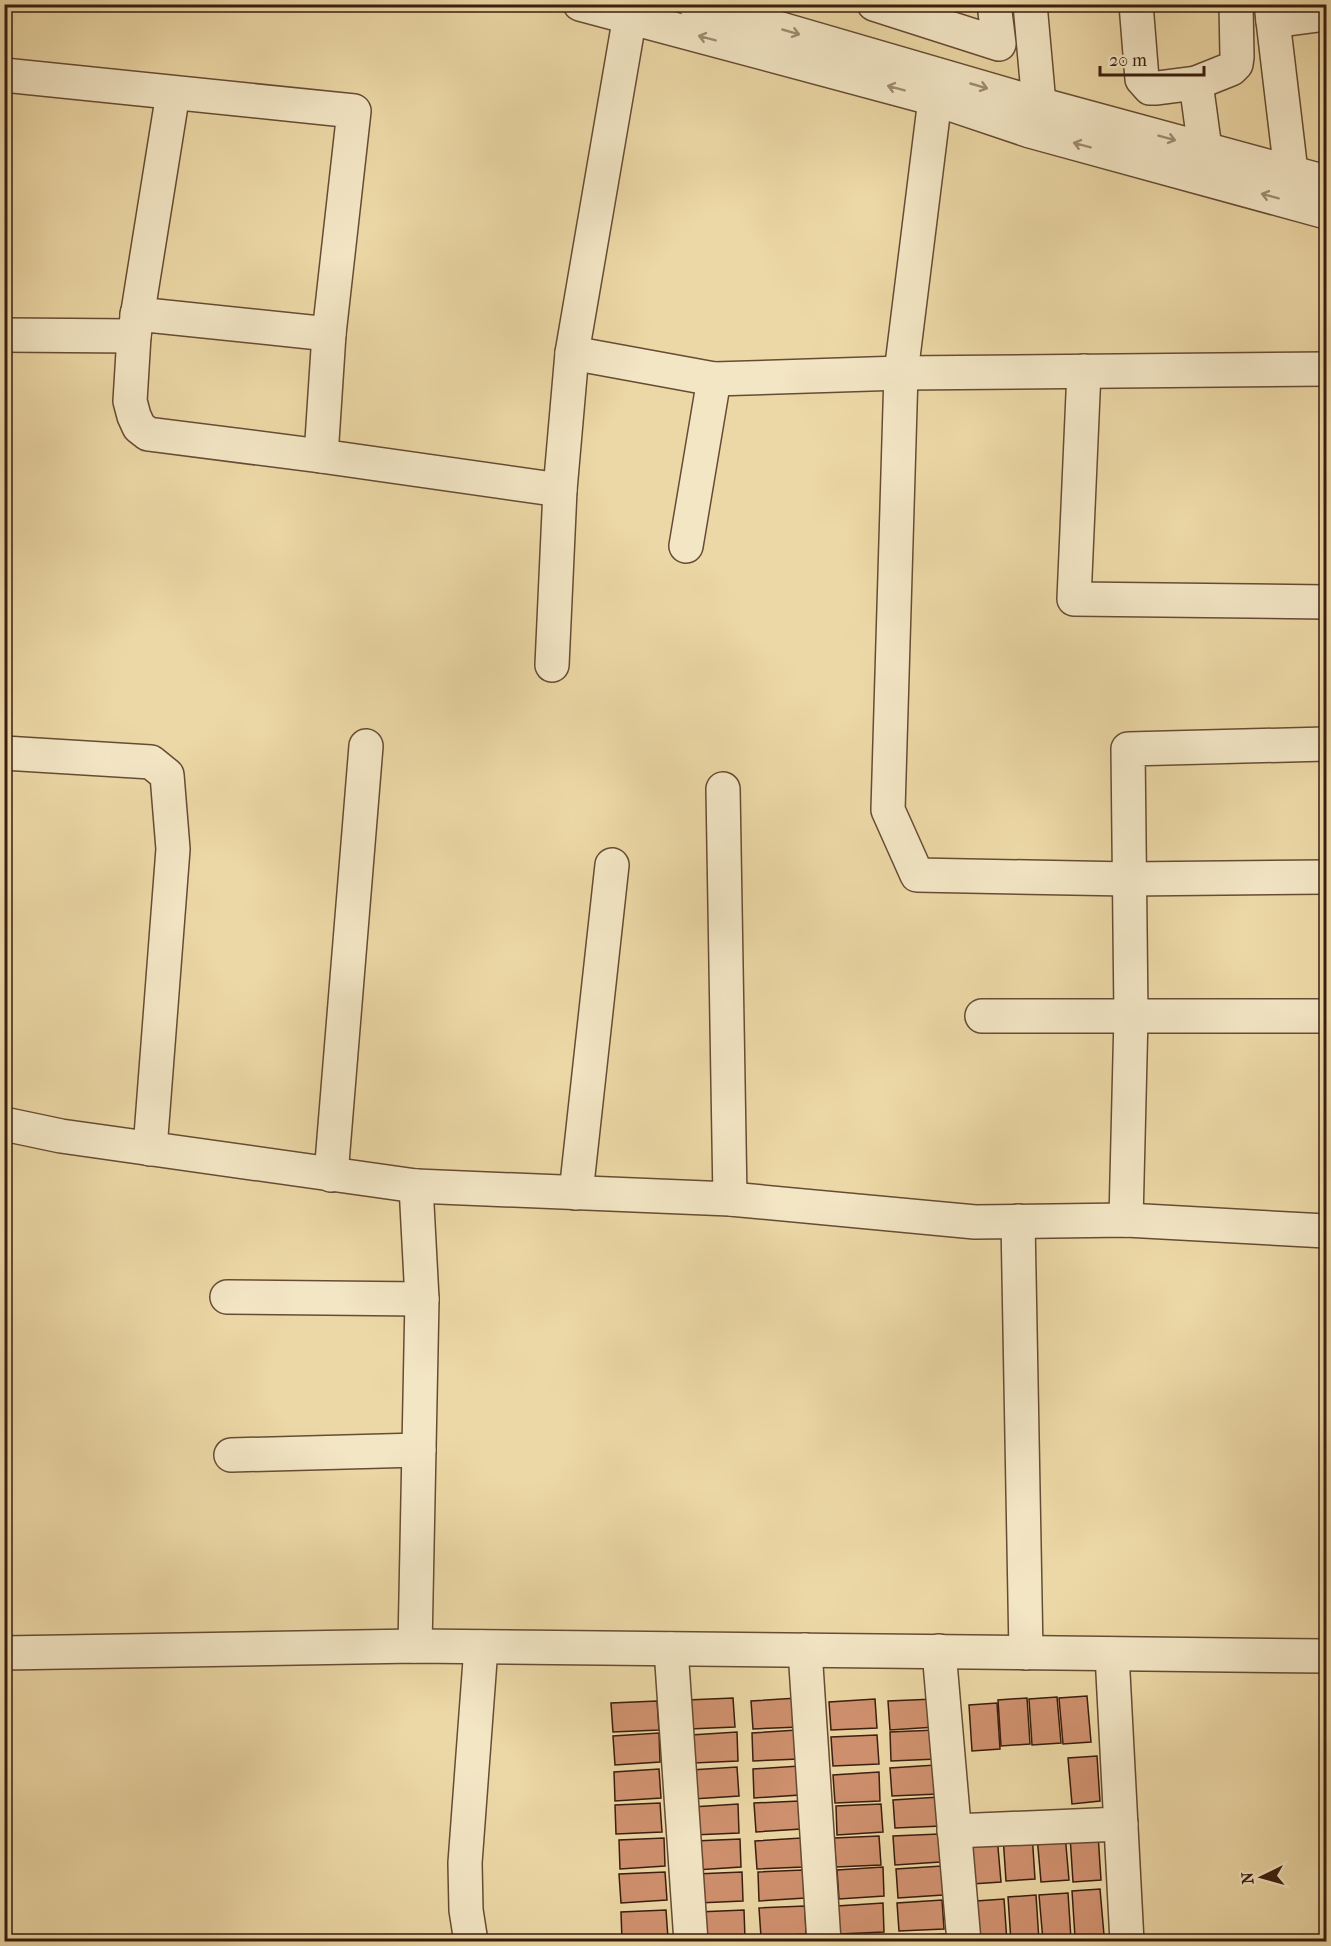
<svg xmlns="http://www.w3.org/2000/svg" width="1331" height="1946" viewBox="0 0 1331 1946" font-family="'IM FELL French Canon',serif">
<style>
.building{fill:#d0916f;stroke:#3a1e0e;stroke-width:1.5}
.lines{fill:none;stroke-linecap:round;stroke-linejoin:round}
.minor-casing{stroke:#664c34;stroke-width:36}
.minor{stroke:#f3e6c5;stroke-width:33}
.oneway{stroke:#a08c73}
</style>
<rect width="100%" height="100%" fill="#ecd8a6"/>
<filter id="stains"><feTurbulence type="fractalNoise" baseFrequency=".00333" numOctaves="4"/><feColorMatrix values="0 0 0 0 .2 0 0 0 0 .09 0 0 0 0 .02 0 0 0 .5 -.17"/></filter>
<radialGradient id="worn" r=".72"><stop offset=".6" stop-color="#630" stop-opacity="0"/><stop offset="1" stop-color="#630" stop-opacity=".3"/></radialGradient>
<!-- building -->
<g class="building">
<polygon points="1087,1696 1091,1742 1063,1744 1059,1698"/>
<polygon points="1057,1697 1061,1743 1032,1745 1029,1699"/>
<polygon points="733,1698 735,1727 689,1729 687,1700"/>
<polygon points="797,1698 799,1727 753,1729 751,1701"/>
<polygon points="1027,1698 1030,1744 1001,1746 998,1700"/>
<polygon points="875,1699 877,1728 831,1730 829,1702"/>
<polygon points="934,1699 935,1727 890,1730 888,1701"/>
<polygon points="657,1701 659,1730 613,1732 611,1703"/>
<polygon points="997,1703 1000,1749 972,1751 969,1705"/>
<polygon points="797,1730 799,1759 753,1761 752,1733"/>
<polygon points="936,1730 937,1759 891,1761 890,1732"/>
<polygon points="737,1732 738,1761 693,1763 691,1735"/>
<polygon points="659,1733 660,1762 615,1765 613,1736"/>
<polygon points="877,1735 879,1764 833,1766 831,1737"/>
<polygon points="1097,1756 1100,1801 1072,1804 1068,1758"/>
<polygon points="936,1765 938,1794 892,1796 890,1768"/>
<polygon points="799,1766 800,1795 754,1798 753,1769"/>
<polygon points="737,1767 739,1796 693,1799 691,1770"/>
<polygon points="659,1769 661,1798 615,1801 614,1772"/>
<polygon points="879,1772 880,1801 835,1803 833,1775"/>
<polygon points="939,1797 941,1826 895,1828 893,1800"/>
<polygon points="799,1801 801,1829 756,1832 754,1803"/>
<polygon points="660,1803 662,1832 616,1834 615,1805"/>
<polygon points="738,1804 739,1833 693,1835 692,1807"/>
<polygon points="881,1804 883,1832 837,1835 836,1806"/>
<polygon points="1032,1833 1035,1879 1006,1881 1003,1836"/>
<polygon points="939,1834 940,1862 895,1865 893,1836"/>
<polygon points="1065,1834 1069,1880 1041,1882 1037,1836"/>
<polygon points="1098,1834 1101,1880 1073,1882 1070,1836"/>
<polygon points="879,1836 881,1865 836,1867 834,1838"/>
<polygon points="997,1836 1001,1882 972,1884 969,1838"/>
<polygon points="664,1838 665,1866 620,1869 619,1840"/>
<polygon points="801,1838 803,1867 757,1869 755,1841"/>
<polygon points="740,1839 741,1867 696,1870 695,1841"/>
<polygon points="942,1866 943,1895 898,1898 896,1869"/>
<polygon points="883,1867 884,1896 839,1899 837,1870"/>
<polygon points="803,1870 805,1898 759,1901 758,1872"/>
<polygon points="665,1872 667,1900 621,1903 619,1874"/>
<polygon points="742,1872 743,1901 698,1903 696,1874"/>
<polygon points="1100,1889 1104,1935 1075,1937 1072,1891"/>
<polygon points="1068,1893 1071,1939 1043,1941 1039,1895"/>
<polygon points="1036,1895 1039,1941 1011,1942 1008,1897"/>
<polygon points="1004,1899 1007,1942 979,1942 976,1901"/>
<polygon points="942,1900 944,1929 899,1931 897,1903"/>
<polygon points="883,1903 884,1932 839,1934 837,1906"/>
<polygon points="805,1906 806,1934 761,1937 759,1908"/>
<polygon points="666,1910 668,1938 622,1941 621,1912"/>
<polygon points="744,1910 745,1938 700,1941 698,1912"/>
<polygon points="944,1934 944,1942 898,1942 898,1937"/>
<polygon points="888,1935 888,1942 842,1942 842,1937"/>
<polygon points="806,1938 806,1942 760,1942 760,1940"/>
</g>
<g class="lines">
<defs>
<g id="minor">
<polyline points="580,4 935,99 1030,131 1326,212"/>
<polyline points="632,4 572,353 714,379 901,373 1326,369"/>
<polyline points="695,4 1039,104 1326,182"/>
<polyline points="874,4 999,44 994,4"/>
<polyline points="1030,4 1039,104"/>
<polyline points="1136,4 1142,79 1150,88 1157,88 1196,83 1231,69 1236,64 1237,57 1236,4"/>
<polyline points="1271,4 1291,172"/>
<polyline points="1273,21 1326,14"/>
<polyline points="4,75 354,111 329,334 321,456 560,490"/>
<polyline points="1196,83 1205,149"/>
<polyline points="173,93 134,336 130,401 134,416 139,427 148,434 321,456"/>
<polyline points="935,99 901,373 888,810 917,875 1128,879 1326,877"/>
<polyline points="137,314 329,334"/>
<polyline points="4,335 134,336"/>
<polyline points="1084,371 1074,599 1326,602"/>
<polyline points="686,546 714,379"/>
<polyline points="552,665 560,490 572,353"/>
<polyline points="4,753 151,762 167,775 173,849 150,1149"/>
<polyline points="723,789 730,1199"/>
<polyline points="982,1016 1326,1016"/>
<polyline points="4,1124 61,1136 416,1186 730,1199 975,1222 1126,1220 1326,1231"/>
<polyline points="331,1175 366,746"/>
<polyline points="576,1193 612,865"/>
<polyline points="1126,1220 1131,1016 1128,749 1326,744"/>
<polyline points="1018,1221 1026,1653"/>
<polyline points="227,1297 422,1299"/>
<polyline points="231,1455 419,1450"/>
<polyline points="415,1646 422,1299 416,1186"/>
<polyline points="671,1649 691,1942"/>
<polyline points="805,1650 824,1942"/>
<polyline points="939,1651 964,1942"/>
<polyline points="4,1653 415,1646 1326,1656"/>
<polyline points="1112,1654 1127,1942"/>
<polyline points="954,1831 1121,1824"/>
<polyline points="471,1942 466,1910 465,1863 481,1647"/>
</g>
</defs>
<!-- minor casing -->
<use href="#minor" class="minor-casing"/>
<!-- minor -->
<use href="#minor" class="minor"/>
</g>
<!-- one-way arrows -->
<defs><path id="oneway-shaft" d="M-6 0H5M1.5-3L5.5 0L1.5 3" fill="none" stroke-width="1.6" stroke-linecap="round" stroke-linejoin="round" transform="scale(1.5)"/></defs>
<g class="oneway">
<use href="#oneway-shaft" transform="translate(791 32) rotate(16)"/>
<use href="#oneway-shaft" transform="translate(707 38) rotate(-165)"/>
<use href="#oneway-shaft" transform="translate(979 86) rotate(16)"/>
<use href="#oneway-shaft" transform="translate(896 88) rotate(-165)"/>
<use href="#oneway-shaft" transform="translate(1167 138) rotate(15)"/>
<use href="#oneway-shaft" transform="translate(1082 145) rotate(-165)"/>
<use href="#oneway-shaft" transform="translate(1270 196) rotate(-165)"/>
</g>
<!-- margin -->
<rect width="1331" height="1946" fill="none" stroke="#ecd8a6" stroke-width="24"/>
<rect x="6" y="6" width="1319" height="1934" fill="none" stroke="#3a1e0e" stroke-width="3"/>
<rect x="12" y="12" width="1307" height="1922" fill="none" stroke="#3a1e0e" stroke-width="1.5"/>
<!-- north arrow -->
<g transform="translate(1262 1877) rotate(265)" stroke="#f3e6c5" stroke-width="4.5" paint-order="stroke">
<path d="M0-4.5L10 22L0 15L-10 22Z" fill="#3a1e0e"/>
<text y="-9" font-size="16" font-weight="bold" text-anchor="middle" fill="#3a1e0e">N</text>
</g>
<!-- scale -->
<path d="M1100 66v9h104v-9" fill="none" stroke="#3a1e0e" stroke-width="3"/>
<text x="1109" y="66" font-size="18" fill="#3a1e0e" stroke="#f3e6c5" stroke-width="4.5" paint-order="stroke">20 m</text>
<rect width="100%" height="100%" filter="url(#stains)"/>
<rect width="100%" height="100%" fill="url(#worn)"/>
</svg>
